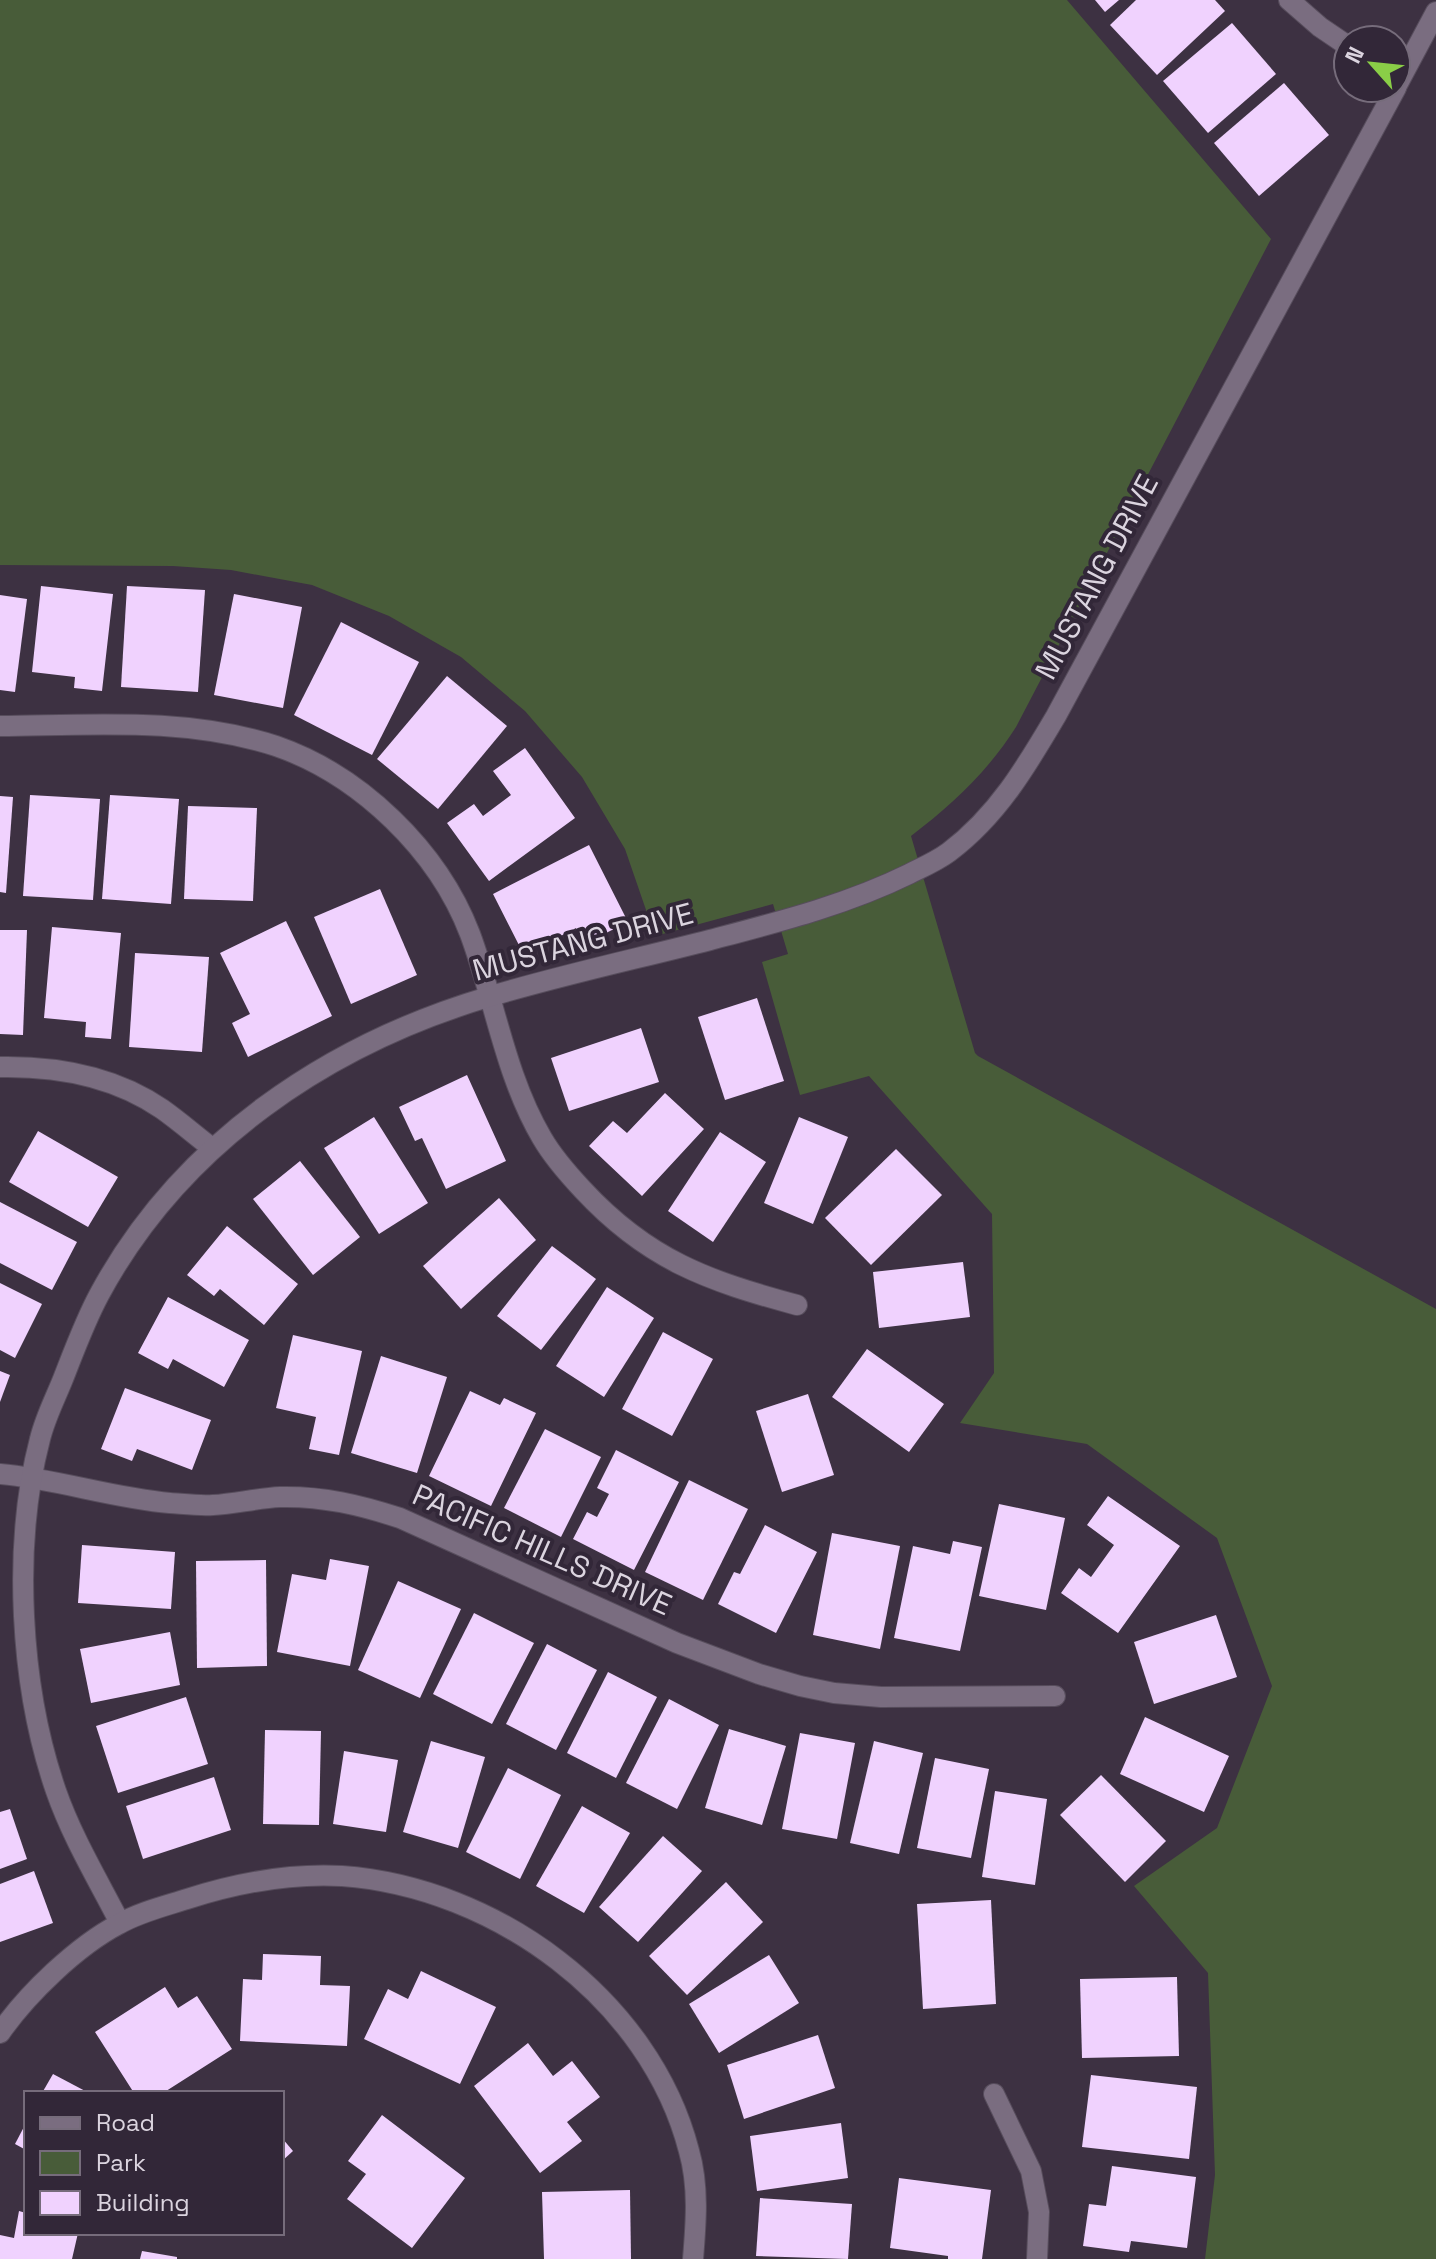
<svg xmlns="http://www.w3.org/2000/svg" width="1436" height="2259" viewBox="0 0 1436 2259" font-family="'Space Grotesk',sans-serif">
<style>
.green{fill:#485c39}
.building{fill:#f0d2fe}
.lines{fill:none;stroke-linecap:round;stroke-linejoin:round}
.minor-casing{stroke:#574d5c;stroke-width:22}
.minor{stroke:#7a6d80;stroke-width:20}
.labels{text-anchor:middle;stroke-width:8;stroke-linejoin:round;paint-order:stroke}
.street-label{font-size:30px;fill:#dbd4df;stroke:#322738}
</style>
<rect width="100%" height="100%" fill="#3d3142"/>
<!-- green -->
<path class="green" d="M0,0h1067l204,239 -255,488c-28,44 -63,77 -105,109l64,217 3,3 458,253v950h-231l10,-84 -7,-202 -74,-87 83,-58 55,-142 -55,-148 -130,-94 -127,-21 34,-50 -2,-159 -123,-138 -69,19 -38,-133 26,-8 -15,-50 -118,32 -30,-87 -43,-72 -57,-66 -64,-54 -72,-41 -77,-31 -81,-15 -58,-4 -173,-1z"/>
<!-- building -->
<g class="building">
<polygon points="1095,0 1119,0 1105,12"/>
<polygon points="1136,0 1215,0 1225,11 1157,75 1110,25"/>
<polygon points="1232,23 1276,74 1208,133 1163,81"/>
<polygon points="1284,83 1329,135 1259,196 1214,143"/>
<polygon points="41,586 113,594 102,691 74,688 75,677 32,672"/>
<polygon points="127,586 205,590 198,692 121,687"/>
<polygon points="234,594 302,607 283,708 214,695"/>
<polygon points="0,595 27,599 15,692 0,690"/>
<polygon points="341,622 419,662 372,755 294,715"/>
<polygon points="447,676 507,726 438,809 377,759"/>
<polygon points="525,748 575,818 489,881 447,823 474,804 483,816 511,795 493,771"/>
<polygon points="30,795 100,799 93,900 23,896"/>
<polygon points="110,795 179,799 171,904 102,899"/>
<polygon points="0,796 13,797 6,893 0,892"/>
<polygon points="188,806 257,808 253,901 184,899"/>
<polygon points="589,845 628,922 584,944 576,928 524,955 493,894"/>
<polygon points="380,889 417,975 351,1004 314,917"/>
<polygon points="286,921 332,1016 248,1057 232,1023 250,1014 220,953"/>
<polygon points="52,927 121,933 111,1039 85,1037 86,1022 44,1018"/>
<polygon points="0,930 27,930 23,1035 0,1034"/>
<polygon points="135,953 209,957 202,1052 129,1047"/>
<polygon points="757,998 784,1081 725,1100 698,1017"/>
<polygon points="641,1028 659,1082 569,1111 551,1058"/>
<polygon points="467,1075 506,1161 446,1189 422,1138 415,1141 399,1107"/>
<polygon points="665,1093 704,1129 642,1196 589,1146 613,1121 627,1133"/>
<polygon points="374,1117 428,1203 379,1234 324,1148"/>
<polygon points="799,1117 848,1137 813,1224 764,1203"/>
<polygon points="38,1131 118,1177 88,1227 9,1182"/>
<polygon points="720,1132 766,1162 713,1242 668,1211"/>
<polygon points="896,1149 942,1195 871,1265 825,1218"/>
<polygon points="300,1161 360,1237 313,1275 253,1199"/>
<polygon points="499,1198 536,1240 461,1309 423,1266"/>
<polygon points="0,1202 77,1242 52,1290 0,1263"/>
<polygon points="227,1226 298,1284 264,1325 220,1289 214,1296 187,1275"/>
<polygon points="552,1246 596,1279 541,1350 497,1316"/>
<polygon points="963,1262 970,1317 879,1328 873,1272"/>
<polygon points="0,1283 42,1304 15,1358 0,1350"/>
<polygon points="607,1287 654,1318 604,1397 556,1366"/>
<polygon points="168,1297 249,1340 224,1387 173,1359 168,1369 138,1353"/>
<polygon points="663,1332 713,1359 672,1436 622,1409"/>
<polygon points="293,1335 362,1351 339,1455 309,1449 316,1417 276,1408"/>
<polygon points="867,1349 944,1404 909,1452 832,1397"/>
<polygon points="381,1356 447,1377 417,1473 351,1453"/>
<polygon points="0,1371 10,1375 0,1402"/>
<polygon points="125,1388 211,1420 192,1470 137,1449 132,1461 101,1449"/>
<polygon points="470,1391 500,1405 504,1398 536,1413 491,1506 429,1476"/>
<polygon points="808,1394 834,1475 782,1492 756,1411"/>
<polygon points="545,1429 601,1457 561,1537 504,1508"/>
<polygon points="616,1450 679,1482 634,1570 573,1539 587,1512 597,1517 609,1494 597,1488"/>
<polygon points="689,1480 748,1509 703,1600 645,1572"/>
<polygon points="1108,1496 1180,1546 1118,1633 1061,1593 1079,1568 1091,1577 1114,1545 1087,1525"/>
<polygon points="999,1504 1065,1518 1046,1610 979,1596"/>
<polygon points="765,1525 817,1552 776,1633 718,1604 734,1572 740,1574"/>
<polygon points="832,1533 900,1546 880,1649 813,1635"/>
<polygon points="953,1541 982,1547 960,1651 894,1638 913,1546 950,1554"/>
<polygon points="82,1545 175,1552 171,1609 78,1603"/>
<polygon points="330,1559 369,1566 350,1666 277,1652 292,1574 326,1580"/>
<polygon points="266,1560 267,1666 197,1668 196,1561"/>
<polygon points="398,1581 461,1609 420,1698 358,1670"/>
<polygon points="474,1613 534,1643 492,1724 433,1694"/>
<polygon points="1216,1615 1237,1677 1154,1704 1134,1642"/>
<polygon points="170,1632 180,1685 91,1703 80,1649"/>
<polygon points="547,1644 597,1670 556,1750 506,1724"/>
<polygon points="608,1672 657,1697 616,1778 567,1753"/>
<polygon points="186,1697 208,1764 118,1793 96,1726"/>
<polygon points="669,1699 719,1725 677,1809 626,1783"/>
<polygon points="1145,1717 1229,1756 1204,1812 1120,1774"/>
<polygon points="729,1729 786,1746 762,1825 705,1808"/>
<polygon points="265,1730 321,1731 319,1825 263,1824"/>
<polygon points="800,1733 855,1743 837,1839 782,1829"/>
<polygon points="431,1741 485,1757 458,1848 403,1832"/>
<polygon points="874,1741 923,1753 899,1854 850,1843"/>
<polygon points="344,1751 398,1760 386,1832 333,1824"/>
<polygon points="935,1758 989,1769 971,1858 917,1848"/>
<polygon points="508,1768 561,1795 520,1879 466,1852"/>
<polygon points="1101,1775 1166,1841 1125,1882 1060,1815"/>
<polygon points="214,1777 231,1830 143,1859 126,1806"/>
<polygon points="995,1791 1047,1799 1035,1885 982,1877"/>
<polygon points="582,1806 630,1833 584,1913 536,1886"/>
<polygon points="10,1809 27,1859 0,1869 0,1812"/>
<polygon points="663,1836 702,1871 638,1942 599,1907"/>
<polygon points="34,1871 53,1923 0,1942 0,1884"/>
<polygon points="726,1882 763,1922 687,1995 649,1956"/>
<polygon points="991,1900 996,2004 923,2009 917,1904"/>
<polygon points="263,1954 321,1956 320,1985 350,1986 347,2046 240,2041 243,1979 262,1980"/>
<polygon points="769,1955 799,2003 719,2053 689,2004"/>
<polygon points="421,1971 496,2007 460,2084 364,2039 388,1989 408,1999"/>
<polygon points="1177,1977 1179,2056 1082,2058 1080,1979"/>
<polygon points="165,1987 178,2008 197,1996 232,2049 163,2093 134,2093 95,2032"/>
<polygon points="818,2035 835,2088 744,2119 727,2065"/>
<polygon points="528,2043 553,2076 572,2061 600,2097 567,2122 582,2141 540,2173 474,2086"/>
<polygon points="53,2074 89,2093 42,2093"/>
<polygon points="1091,2075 1197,2087 1189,2159 1082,2147"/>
<polygon points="382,2115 465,2178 412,2248 347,2199 366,2174 348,2161"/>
<polygon points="26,2123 26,2150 15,2144"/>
<polygon points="841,2123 848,2178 757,2191 750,2136"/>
<polygon points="282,2138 293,2151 282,2161"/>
<polygon points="1112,2166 1196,2177 1187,2248 1131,2241 1129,2252 1083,2246 1089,2204 1106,2206"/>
<polygon points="899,2178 991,2190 982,2259 948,2259 948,2256 890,2248"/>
<polygon points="630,2190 631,2259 544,2259 542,2192"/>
<polygon points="760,2198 852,2204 848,2259 756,2256"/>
<polygon points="19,2211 26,2213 26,2233 78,2233 72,2259 0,2259 0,2235 14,2238"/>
<polygon points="142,2251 177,2257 177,2259 140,2259"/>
</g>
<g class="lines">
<defs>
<g id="minor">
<polyline points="1289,0 1320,27 1348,46"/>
<polyline points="1396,87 1436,12"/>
<path d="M0,726c92,-1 187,-9 276,20 84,29 162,104 194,188 25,67 35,141 72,204 11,19 26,36 41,52 65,70 125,91 214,115"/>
<path d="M0,1067c57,-1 114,9 162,42 17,12 33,26 50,39"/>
<path d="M0,1474c57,5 112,24 170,29 14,1 29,3 43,2 22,-1 44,-7 67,-8 43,-1 80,8 120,21l277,125 82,31 41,12 34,7 47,4 174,-1"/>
<path d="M120,1923c-22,-43 -48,-86 -64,-132 -36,-104 -44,-245 -16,-352 5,-21 15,-40 23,-60 11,-28 22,-58 36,-84 81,-151 228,-250 389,-298 73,-22 148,-38 222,-57 68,-18 136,-35 199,-66 14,-7 28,-13 40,-22 48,-36 77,-85 107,-136l340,-628"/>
<path d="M0,2033c27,-39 77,-87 119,-109 21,-12 46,-18 68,-25 50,-16 102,-26 155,-23 153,11 308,123 347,275 10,35 7,72 4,108"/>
<polyline points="994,2094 1031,2171 1039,2212 1037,2259"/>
</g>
</defs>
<!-- minor casing -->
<use href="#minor" class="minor-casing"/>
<!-- minor -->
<use href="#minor" class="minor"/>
</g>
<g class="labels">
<!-- street labels -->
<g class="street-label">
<text transform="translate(1097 577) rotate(-62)" y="10">MUSTANG DRIVE</text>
<text transform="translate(583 942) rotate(-15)" y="10">MUSTANG DRIVE</text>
<text transform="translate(542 1550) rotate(24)" y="10">PACIFIC HILLS DRIVE</text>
</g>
</g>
<!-- legend -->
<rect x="24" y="2091" width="260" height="144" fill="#322738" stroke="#766c7b" stroke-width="2"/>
<rect x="40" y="2117" width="40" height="12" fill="#7a6d80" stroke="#766c7b" stroke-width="2"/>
<text x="96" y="2131" font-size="24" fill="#dbd4df">Road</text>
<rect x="40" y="2151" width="40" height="24" fill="#485c39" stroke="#766c7b" stroke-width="2"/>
<text x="96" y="2171" font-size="24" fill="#dbd4df">Park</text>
<rect x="40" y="2191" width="40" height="24" fill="#f0d2fe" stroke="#766c7b" stroke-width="2"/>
<text x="96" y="2211" font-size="24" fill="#dbd4df">Building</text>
<!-- north arrow -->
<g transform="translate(1372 64) rotate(297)"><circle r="38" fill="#322738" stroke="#766c7b" stroke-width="2"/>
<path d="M0-6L14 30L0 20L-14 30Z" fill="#8ace47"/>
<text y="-12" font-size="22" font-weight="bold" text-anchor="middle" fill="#dbd4df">N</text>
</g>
</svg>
